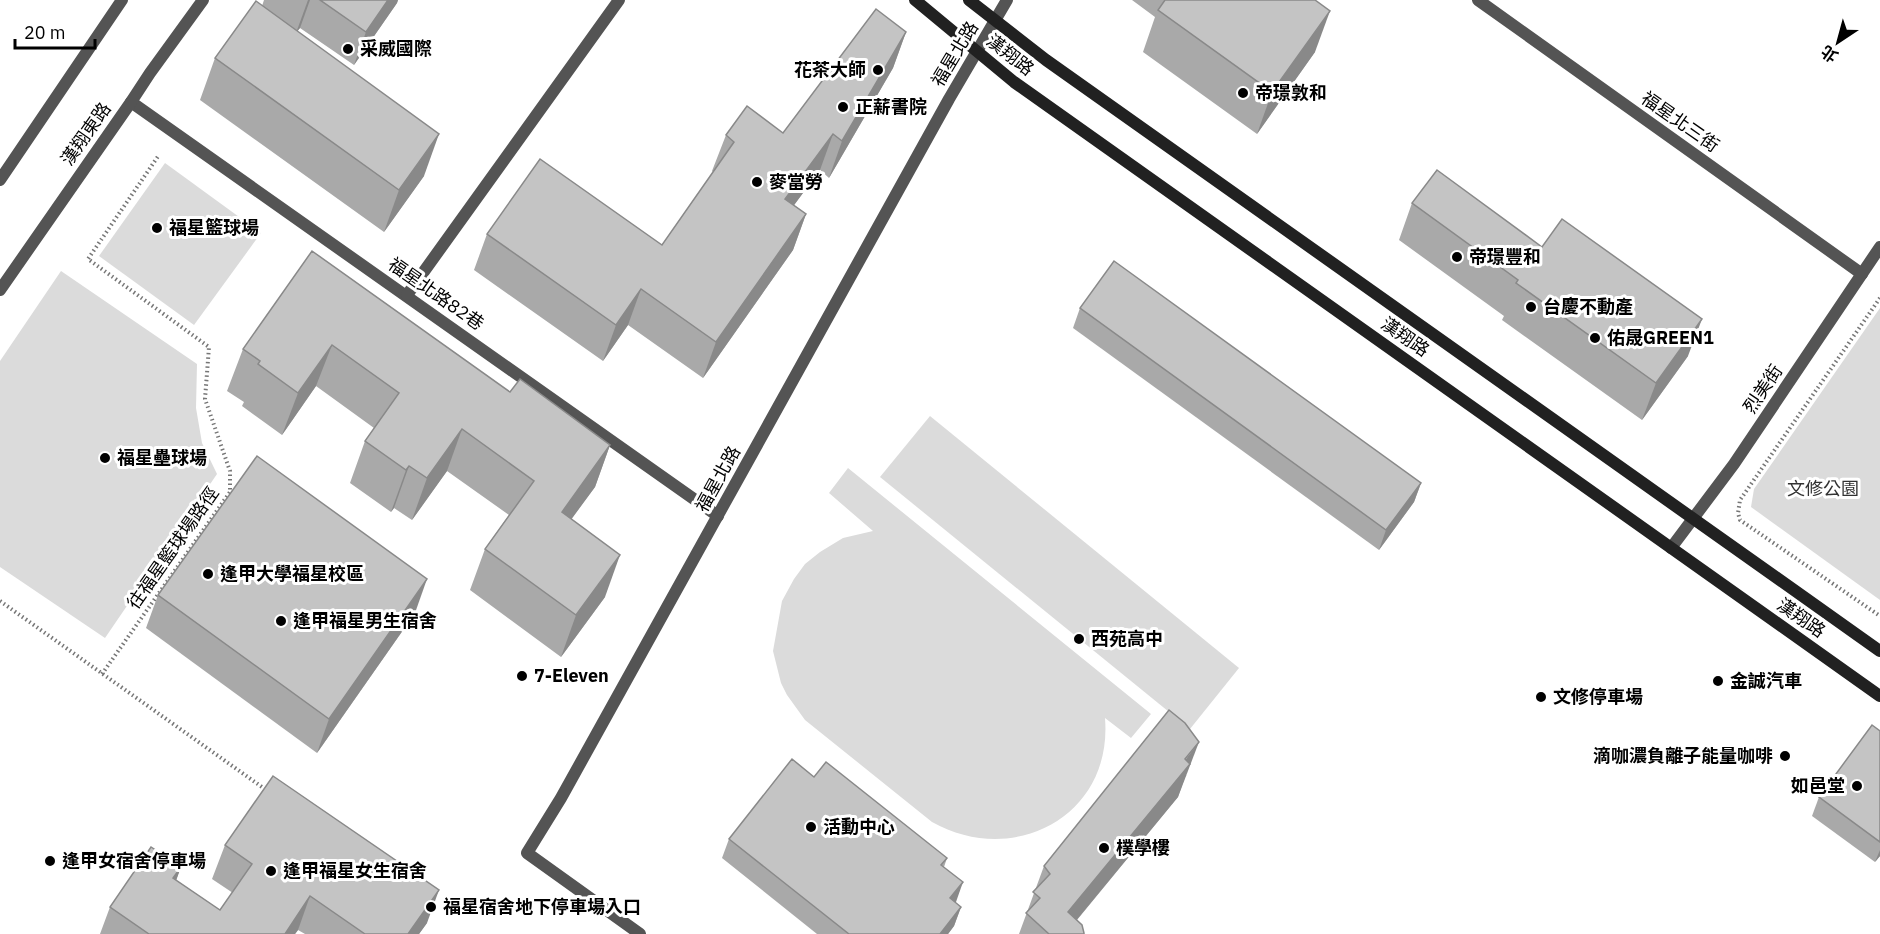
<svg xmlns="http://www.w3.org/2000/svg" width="1880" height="934" viewBox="0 0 1880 934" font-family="'IBM Plex Sans','Noto Sans TC',sans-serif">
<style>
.green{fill:#dbdbdb}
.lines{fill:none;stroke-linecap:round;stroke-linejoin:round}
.path{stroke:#767676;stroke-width:4;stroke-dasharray:1.5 3;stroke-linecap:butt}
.lane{stroke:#545454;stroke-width:12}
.street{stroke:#545454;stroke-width:12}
.secondary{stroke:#212121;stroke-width:12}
.wall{fill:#a9a9a9}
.shaded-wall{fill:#898989}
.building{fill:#c4c4c4;stroke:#898989;stroke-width:1.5}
.poi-dot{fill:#000;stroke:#fff;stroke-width:2}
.labels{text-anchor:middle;stroke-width:6;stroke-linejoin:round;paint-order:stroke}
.poi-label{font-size:18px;font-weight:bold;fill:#000;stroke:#fff;text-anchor:start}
.street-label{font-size:18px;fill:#000;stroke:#fff}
.park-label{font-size:18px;fill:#323232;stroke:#fff}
</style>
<rect width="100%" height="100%" fill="#fff"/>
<!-- green -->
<g class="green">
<polygon points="165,163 261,233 194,325 99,256"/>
<polygon points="61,271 197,364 196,408 202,443 217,474 105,638 0,567 0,361"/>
<polygon points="1880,308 1880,600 1751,507 1754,489"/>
<polygon points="930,416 1239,668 1190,729 880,477"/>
<path d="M848,468l303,246 -20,24 -26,-20c8,98 -91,150 -173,104l-127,-102 -18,-25 -6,-12 -8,-32 9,-50 12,-22 11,-15 15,-12 23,-14 30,-7 -44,-38z"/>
</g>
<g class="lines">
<!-- path -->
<g class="path">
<polyline points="1880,298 1740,500 1738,513 1740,520 1880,616"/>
<polyline points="0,601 269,792"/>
<polyline points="102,674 230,492 230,471 205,399 209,347 88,259 159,155"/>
</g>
<!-- lane -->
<polyline class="lane" points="0,180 122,0"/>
<!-- street -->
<g class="street">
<polyline points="1478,0 1862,274"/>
<polyline points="131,102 718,516"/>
<polyline points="0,290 131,102 150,73 203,0"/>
<polyline points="407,295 619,0"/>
<polyline points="1671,548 1734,464 1880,247"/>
<polyline points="640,934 527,853 561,798 949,99 1007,0"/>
</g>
<!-- secondary -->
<g class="secondary">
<polyline points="915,0 1014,82 1880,696"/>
<polyline points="969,0 1046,60 1880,651"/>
</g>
</g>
<!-- wall -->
<g class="wall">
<polygon points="264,0 398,0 397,3 354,65 300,28 297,31 424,176 384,232 200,100 215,58 262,6"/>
<polygon points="1132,0 1315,0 1315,52 1257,134 1143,52 1155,17"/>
<polygon points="906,32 893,68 829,178 820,170 794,205 806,214 793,250 703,378 628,325 603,361 474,270 487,234 662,245 713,172 712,171 726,135 783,133"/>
<polygon points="1412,203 1688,356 1642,420 1502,320 1504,316 1399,240"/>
<polygon points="312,251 510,392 610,445 595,487 571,519 605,597 561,657 470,590 485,549 509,515 447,471 412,520 394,508 391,512 350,483 365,441 374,428 316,386 282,435 242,406 244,402 227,391 243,349"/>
<polygon points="1080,308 1421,483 1414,502 1379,550 1073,328"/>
<polygon points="158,595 415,613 317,753 146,628"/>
<polygon points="1880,731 1880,856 1875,862 1812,816 1819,797"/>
<polygon points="1187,775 1185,777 1178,797 1077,920 1084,934 1019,934 1044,866"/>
<polygon points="814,777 947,858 944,867 956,902 955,903 961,907 954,926 948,934 817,934 722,858 729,839"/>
<polygon points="225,845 427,923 419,934 305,934 298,930 295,934 100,934 110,907 181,867 176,880 220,910 233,893 212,879"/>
</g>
<!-- shaded-wall -->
<g class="shaded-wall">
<polygon points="308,0 310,0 300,28 296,33"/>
<polygon points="388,0 398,0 397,3 354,65 366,32"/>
<polygon points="1330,11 1315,52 1257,134 1272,92"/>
<polygon points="906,32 893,68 829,178 842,141"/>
<polygon points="439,134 424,176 384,232 399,190"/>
<polygon points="833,134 820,170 772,235 785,199"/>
<polygon points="806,214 793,250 703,378 716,342"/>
<polygon points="641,289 628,325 603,361 616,325"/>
<polygon points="1702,319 1688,356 1642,420 1656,383"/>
<polygon points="332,345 316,386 282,435 298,393"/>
<polygon points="462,429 447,471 412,520 427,478"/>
<polygon points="610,445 595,487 546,554 562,512"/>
<polygon points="409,466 394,508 391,512 406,470"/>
<polygon points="1421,483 1414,502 1379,550 1386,530"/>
<polygon points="620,555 605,597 561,657 576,615"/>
<polygon points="427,579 415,613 317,753 329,719"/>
<polygon points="1199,742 1178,797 1065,934 1068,912"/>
<polygon points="1880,850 1880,856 1875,862"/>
<polygon points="181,867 169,900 173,878"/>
<polygon points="963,882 956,902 943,918 950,898"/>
<polygon points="439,890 427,923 419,934 408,934"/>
<polygon points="310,896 298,930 295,934 285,934"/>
<polygon points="961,907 954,926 948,934 940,934"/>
</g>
<!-- building -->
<g class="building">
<polygon points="320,0 388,0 366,32"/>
<polygon points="1165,0 1315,0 1330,11 1272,92 1158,10"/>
<polygon points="256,1 439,134 399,190 215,58"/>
<polygon points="876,9 906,32 842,141 833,134 785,199 806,214 716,342 641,289 616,325 487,234 540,159 662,245 734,142 726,135 747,106 783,133"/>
<polygon points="1437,170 1542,247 1562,219 1702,319 1656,383 1516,283 1518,280 1412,203"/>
<polygon points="312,251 510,392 520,379 610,445 562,512 620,555 576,615 485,549 534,481 462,429 427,478 409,466 406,470 365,441 399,393 332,345 298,393 258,364 260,361 243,349"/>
<polygon points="1114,261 1421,483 1386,530 1080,308"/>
<polygon points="257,456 427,579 329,719 158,595"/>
<polygon points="1169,710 1185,723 1199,742 1185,759 1190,764 1068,912 1082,925 1084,933 1084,934 1049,934 1026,913 1040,898 1033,892 1050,874 1044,866"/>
<polygon points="1872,725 1880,731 1880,842 1819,797"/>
<polygon points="792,759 814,777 826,762 947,858 941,865 963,882 950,898 961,907 940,934 849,934 729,839"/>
<polygon points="273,776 439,890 408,934 365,934 310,896 285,934 149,934 110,907 151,847 181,867 173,878 220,910 252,864 225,845"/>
</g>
<!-- markers -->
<g class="poi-dot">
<circle cx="348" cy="49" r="6"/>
<circle cx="878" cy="70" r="6"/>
<circle cx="1243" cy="93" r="6"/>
<circle cx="843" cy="107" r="6"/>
<circle cx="757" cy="182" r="6"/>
<circle cx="157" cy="228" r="6"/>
<circle cx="1457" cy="257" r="6"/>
<circle cx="1531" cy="307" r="6"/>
<circle cx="1595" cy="338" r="6"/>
<circle cx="105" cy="458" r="6"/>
<circle cx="208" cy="574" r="6"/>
<circle cx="281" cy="621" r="6"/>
<circle cx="1079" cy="639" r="6"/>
<circle cx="522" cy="676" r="6"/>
<circle cx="1718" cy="681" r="6"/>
<circle cx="1541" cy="697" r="6"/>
<circle cx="1785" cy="756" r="6"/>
<circle cx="1857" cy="786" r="6"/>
<circle cx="811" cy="827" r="6"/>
<circle cx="1104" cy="848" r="6"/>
<circle cx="50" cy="861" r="6"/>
<circle cx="271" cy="871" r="6"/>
<circle cx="431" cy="907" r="6"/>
</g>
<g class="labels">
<!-- poi labels -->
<g class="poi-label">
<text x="360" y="55">采威國際</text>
<text x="866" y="76" text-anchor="end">花茶大師</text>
<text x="1255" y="99">帝璟敦和</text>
<text x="855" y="113">正薪書院</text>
<text x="769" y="188">麥當勞</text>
<text x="169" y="234">福星籃球場</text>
<text x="1469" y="263">帝璟豐和</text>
<text x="1543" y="313">台慶不動產</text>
<text x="1607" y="344">佑晟GREEN1</text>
<text x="117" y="464">福星壘球場</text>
<text x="220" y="580">逢甲大學福星校區</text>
<text x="293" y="627">逢甲福星男生宿舍</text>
<text x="1091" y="645">西苑高中</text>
<text x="534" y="682">7-Eleven</text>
<text x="1730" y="687">金誠汽車</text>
<text x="1553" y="703">文修停車場</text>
<text x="1773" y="762" text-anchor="end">滴咖濃負離子能量咖啡</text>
<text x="1845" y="792" text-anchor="end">如邑堂</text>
<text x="823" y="833">活動中心</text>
<text x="1116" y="854">樸學樓</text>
<text x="62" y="867">逢甲女宿舍停車場</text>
<text x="283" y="877">逢甲福星女生宿舍</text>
<text x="443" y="913">福星宿舍地下停車場入口</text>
</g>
<!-- street labels -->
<g class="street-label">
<text transform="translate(955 54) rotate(-59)" y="6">福星北路</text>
<text transform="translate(1010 55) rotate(38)" y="6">漢翔路</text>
<text transform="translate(1680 122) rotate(35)" y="6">福星北三街</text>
<text transform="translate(86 134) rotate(-55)" y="6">漢翔東路</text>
<text transform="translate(436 294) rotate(35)" y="6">福星北路82巷</text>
<text transform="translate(1405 337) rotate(35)" y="6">漢翔路</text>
<text transform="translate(1763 389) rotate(-56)" y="6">烈美街</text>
<text transform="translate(718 479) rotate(-61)" y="6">福星北路</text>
<text transform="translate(173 548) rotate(-55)" y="6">往福星籃球場路徑</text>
<text transform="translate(1801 618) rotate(35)" y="6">漢翔路</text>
</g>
<!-- park labels -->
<g class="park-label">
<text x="1823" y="495">文修公園</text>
</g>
</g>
<!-- north arrow -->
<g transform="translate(1838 42) rotate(216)" stroke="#ffffff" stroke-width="4.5" paint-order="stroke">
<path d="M0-4.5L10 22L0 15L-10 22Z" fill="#000000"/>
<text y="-9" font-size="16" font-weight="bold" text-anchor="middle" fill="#000000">北</text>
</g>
<!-- scale -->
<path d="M15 39v9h80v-9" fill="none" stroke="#000000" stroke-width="3"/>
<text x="24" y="39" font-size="18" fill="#000000" stroke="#ffffff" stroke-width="4.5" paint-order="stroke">20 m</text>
</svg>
